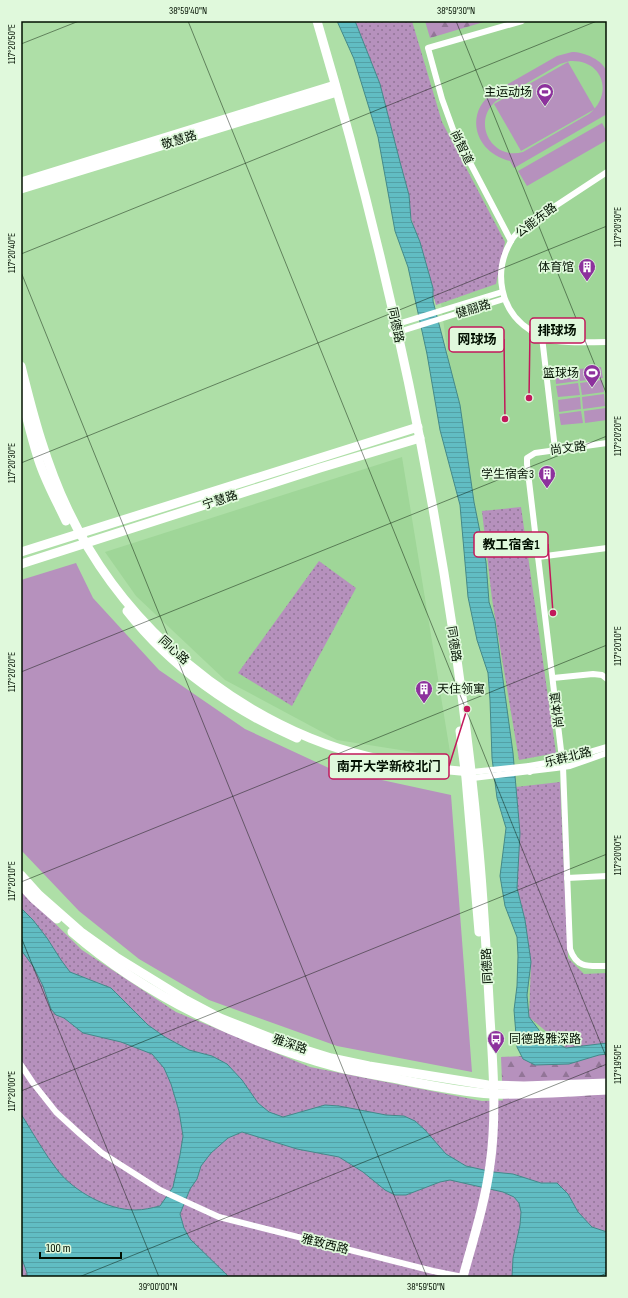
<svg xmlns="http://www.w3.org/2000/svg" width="628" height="1298" viewBox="0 0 628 1298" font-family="'Sofia Sans Condensed','Noto Sans SC',sans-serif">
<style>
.built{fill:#9fd698}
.grass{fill:#b691bd;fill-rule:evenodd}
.forest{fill:url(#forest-firs)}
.park{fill:url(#park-dots)}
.water{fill:url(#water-rules);stroke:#448989}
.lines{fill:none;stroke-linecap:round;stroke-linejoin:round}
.street{stroke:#fff;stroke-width:6}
.secondary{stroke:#fff;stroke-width:9}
.ticks{fill:none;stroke:#021001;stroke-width:1;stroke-opacity:0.45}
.labels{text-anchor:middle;stroke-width:3.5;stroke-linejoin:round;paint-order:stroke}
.poi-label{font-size:12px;fill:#021001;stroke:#e0f9dc;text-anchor:end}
.street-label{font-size:12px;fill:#021001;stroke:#e0f9dc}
.leader{fill:none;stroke:#c2185b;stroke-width:1.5}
.callout-dot{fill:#c2185b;stroke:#e0f9dc;stroke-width:1.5}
.callout{fill:#e0f9dc;stroke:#c2185b;stroke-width:1.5}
.callout-label{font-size:13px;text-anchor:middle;font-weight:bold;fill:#021001}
.neatline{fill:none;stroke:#021001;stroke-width:1.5}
.ticks-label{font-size:10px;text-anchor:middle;fill:#021001}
</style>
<defs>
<pattern id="forest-firs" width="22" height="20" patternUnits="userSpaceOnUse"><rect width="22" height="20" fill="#b691bd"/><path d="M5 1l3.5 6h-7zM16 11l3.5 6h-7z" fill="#927597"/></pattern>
<pattern id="park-dots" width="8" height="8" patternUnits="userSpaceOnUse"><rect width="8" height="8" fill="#b691bd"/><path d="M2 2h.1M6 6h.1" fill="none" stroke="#927597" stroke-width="1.8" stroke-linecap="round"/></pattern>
<pattern id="water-rules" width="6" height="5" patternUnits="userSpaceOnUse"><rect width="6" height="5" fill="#61bdc3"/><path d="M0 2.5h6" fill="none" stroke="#53a1a6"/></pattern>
</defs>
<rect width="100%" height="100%" fill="#aedfa7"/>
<!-- built -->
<g class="built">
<polygon points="359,21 607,21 607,1051 528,1050 508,827 441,303"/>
<polygon points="402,457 451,758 337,740 225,680 136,596 105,552"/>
</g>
<!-- grass -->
<g class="grass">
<path d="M572,52c12,0 32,8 35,21 2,10 0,31 0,41l-93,54 -4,-7c-35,-8 -47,-48 -16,-69l63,-36zM570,61c33,-2 44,33 19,53l-66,38c-31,9 -52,-30 -27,-51l64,-37z"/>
<polygon points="568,62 595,109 521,151 494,104"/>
<polygon points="602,123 607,132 607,140 527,186 518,171"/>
<polygon points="601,367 603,378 580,381 579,369"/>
<polygon points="577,369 578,381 556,384 555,372"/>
<polygon points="602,380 604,392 582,395 580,383"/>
<polygon points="578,383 580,395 558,397 556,386"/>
<polygon points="604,394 605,406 583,409 582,397"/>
<polygon points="580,397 581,409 559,412 558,400"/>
<polygon points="606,408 607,420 585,423 584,411"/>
<polygon points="581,411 583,423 561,425 559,414"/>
<polygon points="76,563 93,598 159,670 245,729 331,769 451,795 472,1072 337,1046 209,1000 139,959 79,911 21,850 21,580"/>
</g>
<!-- forest -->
<g class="forest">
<polygon points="425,21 487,21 430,38"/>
<polygon points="607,1052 607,1107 503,1104 501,1057"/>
</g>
<!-- park -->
<g class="park">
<polygon points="355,21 412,21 442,122 505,242 496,284 436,305"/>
<polygon points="521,507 556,753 519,760 492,599 482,511"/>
<polygon points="319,561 356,588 292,706 238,673"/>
<polygon points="560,782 568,958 584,974 607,973 607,1046 566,1048 529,1017 531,962 517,888 516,787"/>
<polygon points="21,890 82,950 176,1012 310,1067 482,1101 607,1098 607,1277 21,1277"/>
</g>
<!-- water -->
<g class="water">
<polygon points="337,21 355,21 380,84 400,162 409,195 411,220 420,242 433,288 433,301 460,405 474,502 486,562 489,602 495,621 513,753 520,833 517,888 525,920 531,962 527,995 529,1017 542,1034 554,1042 566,1048 607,1043 607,1054 599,1055 569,1064 535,1065 523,1059 517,1047 514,1010 517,986 518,956 517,937 505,906 500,876 506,828 497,798 492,758 490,700 488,673 477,640 468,597 460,505 440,430 427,354 408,267 395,231 378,137 354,59"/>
<path d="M21,908l12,12 14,18 14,22 9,12 41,16 37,37 17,12 24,13 23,6 15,8 15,16 16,23 11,9 14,5 42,-12 14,1 47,9 18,1 11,5 10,9 21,24 20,12 27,6 20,2 28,9h16l11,11 10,18 14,15 15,5v45h-95l1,-19 7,-33 1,-13 -2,-9 -5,-6 -11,-5 -53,-12 -10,2 -34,13h-11l-10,-5 -22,-18 -24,-15 -42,-8 -55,-17 -14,6 -17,15 -10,13 -4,13 -7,10 -10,25 4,14 6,11 39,38h-202v-4l-6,-17v-142c12,19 23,39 37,57 17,21 50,39 77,39 9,0 16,-2 25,-4l13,-19 7,-32 3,-19 -4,-25 -8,-27 -7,-16 -12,-14 -31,-12 -38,-9 -19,-15 -8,-3 -5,-6 -8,-23 -10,-20 -12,-16z"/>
</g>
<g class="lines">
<!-- street -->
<g class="street">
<path d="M607,172l-82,54c-5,4 -11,9 -14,15 -18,31 -11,70 19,89 4,3 8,6 13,8 21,6 43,4 64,4"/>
<polyline points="511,241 454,132 442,99 428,48 522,21"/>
<polyline points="391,326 502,292"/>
<polyline points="392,334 504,299"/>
<polyline points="542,337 555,449"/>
<path d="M607,443l-72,10 -8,5v6l36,303 7,182c7,20 19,17 37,17"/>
<polyline points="538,557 607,548"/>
<polyline points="553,678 593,674 602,675 607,679"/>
<polyline points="472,772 529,766"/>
<polyline points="530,772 529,766 563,760 607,747"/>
<polyline points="473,778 556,768 570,766 607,753"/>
<polyline points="567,878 607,876"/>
<polyline points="21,1065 33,1083 56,1112 80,1134 102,1153 160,1190 219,1217 433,1271 463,1277"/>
</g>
<!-- secondary -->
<g class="secondary">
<path d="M317,21c80,271 137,549 162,830 5,55 8,111 11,167 3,48 7,99 0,147 -5,38 -17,75 -27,112"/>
<polyline points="21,182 335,85"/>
<polyline points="21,189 337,92"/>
<path d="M21,366c12,49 25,98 47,144 49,103 137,184 242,228 51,21 106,30 161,34"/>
<path d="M21,394c6,24 11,47 19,70 7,20 17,38 26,57"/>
<polyline points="21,552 418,427"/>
<polyline points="21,564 320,468 420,438"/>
<path d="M127,611c44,56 105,99 170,127"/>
<polyline points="460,731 466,778 479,932"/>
<polyline points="349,757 372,764 414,773"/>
<polyline points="21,875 39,895 81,932 116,957 186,1000 220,1018 286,1044 331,1058 369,1066 488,1085 524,1086 607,1083"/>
<polyline points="21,885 33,898 57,919"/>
<path d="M72,932c76,66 172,110 268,136 20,5 42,8 62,12 30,6 60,12 90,14 38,1 77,-2 115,-4"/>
</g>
</g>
<!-- ticks -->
<path class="ticks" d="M188,21l419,1038M456,21l151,374M21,44l58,-23M21,254l576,-233M21,272l406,1005M21,463l586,-237M21,672l586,-236M21,882l586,-237M21,937l138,340M21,1091l586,-237M79,1277l528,-213M598,1277l9,-4"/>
<!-- icons -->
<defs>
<symbol id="stadium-pin" viewBox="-11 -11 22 30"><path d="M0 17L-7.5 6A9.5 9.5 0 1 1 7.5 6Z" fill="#8d329d" stroke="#e0f9dc"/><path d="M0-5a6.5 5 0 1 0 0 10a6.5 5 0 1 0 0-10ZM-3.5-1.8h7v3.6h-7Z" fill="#fff"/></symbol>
<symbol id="building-pin" viewBox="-11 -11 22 30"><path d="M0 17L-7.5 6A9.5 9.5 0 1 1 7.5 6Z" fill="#8d329d" stroke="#e0f9dc"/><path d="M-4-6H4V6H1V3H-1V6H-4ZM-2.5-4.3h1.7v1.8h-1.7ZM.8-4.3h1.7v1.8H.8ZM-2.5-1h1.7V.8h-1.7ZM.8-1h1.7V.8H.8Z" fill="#fff"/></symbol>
<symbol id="bus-pin" viewBox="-11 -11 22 30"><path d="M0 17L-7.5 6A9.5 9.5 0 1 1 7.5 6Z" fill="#8d329d" stroke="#e0f9dc"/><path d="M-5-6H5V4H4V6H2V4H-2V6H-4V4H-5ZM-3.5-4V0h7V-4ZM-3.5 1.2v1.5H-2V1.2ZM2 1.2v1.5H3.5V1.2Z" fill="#fff"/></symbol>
</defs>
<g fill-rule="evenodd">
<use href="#stadium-pin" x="535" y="82" width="20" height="27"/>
<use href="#building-pin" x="577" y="257" width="20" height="27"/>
<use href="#stadium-pin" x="582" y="363" width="20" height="27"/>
<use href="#building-pin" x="537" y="464" width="20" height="27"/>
<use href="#building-pin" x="414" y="679" width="20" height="27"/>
<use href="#bus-pin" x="486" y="1029" width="20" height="27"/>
</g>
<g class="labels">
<!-- poi labels -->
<g class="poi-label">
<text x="532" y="96">主运动场</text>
<text x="574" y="271">体育馆</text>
<text x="579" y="377">篮球场</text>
<text x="534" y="478">学生宿舍3</text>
<text x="437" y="693" text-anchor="start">天住领寓</text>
<text x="509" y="1043" text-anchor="start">同德路雅深路</text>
</g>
<!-- street labels -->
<g class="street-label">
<text transform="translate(179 140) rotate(-17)" y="4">敬慧路</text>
<text transform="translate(462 147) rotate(64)" y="4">尚智道</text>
<text transform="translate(536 220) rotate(-37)" y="4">公能东路</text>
<text transform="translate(473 309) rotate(-17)" y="4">健翮路</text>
<text transform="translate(396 325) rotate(78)" y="4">同德路</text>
<text transform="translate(568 448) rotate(-7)" y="4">尚文路</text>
<text transform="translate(220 500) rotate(-18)" y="4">宁慧路</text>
<text transform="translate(454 644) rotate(81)" y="4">同德路</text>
<text transform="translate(174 650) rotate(42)" y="4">同心路</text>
<text transform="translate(557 710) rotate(-97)" y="4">尚体道</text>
<text transform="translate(568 757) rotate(-14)" y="4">乐群北路</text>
<text transform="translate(487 966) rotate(-93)" y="4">同德路</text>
<text transform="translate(290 1044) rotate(19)" y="4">雅深路</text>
<text transform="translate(325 1244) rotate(14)" y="4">雅致西路</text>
</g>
</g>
<!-- callouts -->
<path class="leader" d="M529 398L530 331M505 419L504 339M553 613L548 544M467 709L449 766"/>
<g class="callout-dot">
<circle cx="529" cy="398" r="4"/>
<circle cx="505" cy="419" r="4"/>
<circle cx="553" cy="613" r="4"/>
<circle cx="467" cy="709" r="4"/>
</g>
<g class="callout">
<rect x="530" y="318" width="55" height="25" rx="4"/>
<rect x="449" y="327" width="55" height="25" rx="4"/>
<rect x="474" y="532" width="74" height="25" rx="4"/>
<rect x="329" y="754" width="120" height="25" rx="4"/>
</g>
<g class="callout-label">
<text x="557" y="335">排球场</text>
<text x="477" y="344">网球场</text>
<text x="511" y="549">教工宿舍1</text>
<text x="389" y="771">南开大学新校北门</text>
</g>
<!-- border -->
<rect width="628" height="1298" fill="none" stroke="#e0f9dc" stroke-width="44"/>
<!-- scale -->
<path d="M40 1252v6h81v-6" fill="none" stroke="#021001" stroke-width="2"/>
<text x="46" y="1252" font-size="12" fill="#021001" stroke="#e0f9dc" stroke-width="3" paint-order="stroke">100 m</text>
<rect x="22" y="22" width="584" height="1254" class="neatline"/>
<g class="ticks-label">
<text x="188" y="14">38°59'40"N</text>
<text x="456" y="14">38°59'30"N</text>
<text transform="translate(11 44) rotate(-90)" y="4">117°20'50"E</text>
<text transform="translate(617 227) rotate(-90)" y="4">117°20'30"E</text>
<text transform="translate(11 253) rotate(-90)" y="4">117°20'40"E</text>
<text transform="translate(617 436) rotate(-90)" y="4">117°20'20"E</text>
<text transform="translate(11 463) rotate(-90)" y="4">117°20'30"E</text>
<text transform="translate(617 646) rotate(-90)" y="4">117°20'10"E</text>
<text transform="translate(11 672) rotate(-90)" y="4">117°20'20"E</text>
<text transform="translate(617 855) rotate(-90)" y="4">117°20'00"E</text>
<text transform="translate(11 881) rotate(-90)" y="4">117°20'10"E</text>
<text transform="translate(617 1064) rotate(-90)" y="4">117°19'50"E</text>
<text transform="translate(11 1091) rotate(-90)" y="4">117°20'00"E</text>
<text x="158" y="1290">39°00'00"N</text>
<text x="426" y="1290">38°59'50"N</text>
</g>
</svg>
